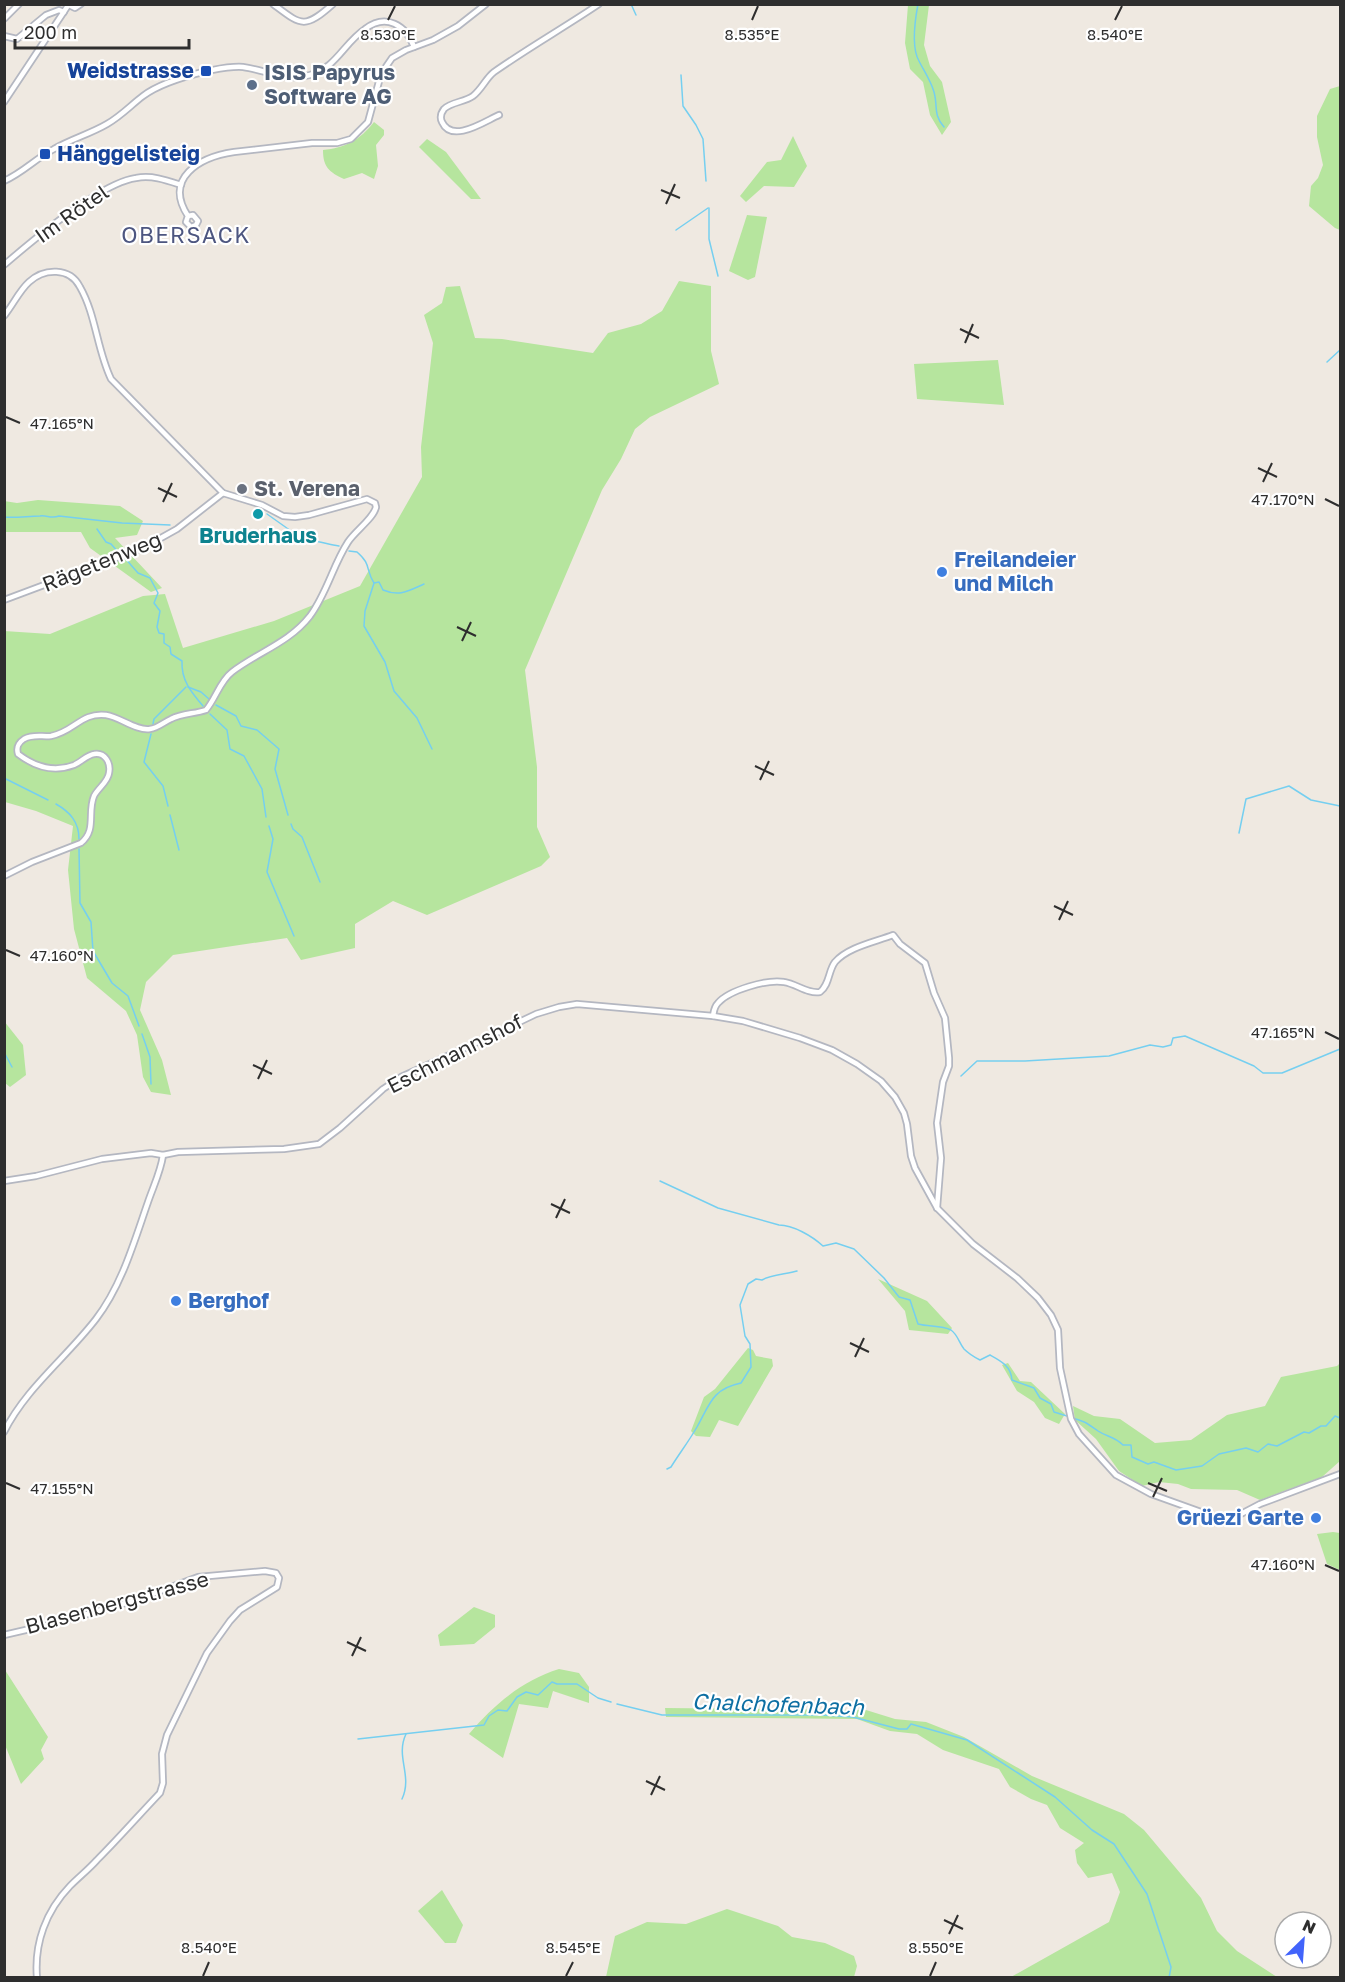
<svg xmlns="http://www.w3.org/2000/svg" width="1345" height="1982" viewBox="0 0 1345 1982" font-family="'Golos Text',sans-serif">
<style>
.green{fill:#b6e59e}
.lines{fill:none;stroke-linecap:round;stroke-linejoin:round}
.stream{stroke:#75cff0;stroke-width:1.5}
.street-casing{stroke:#b4b7c1;stroke-width:8}
.street{stroke:#fff;stroke-width:4.5}
.ticks{fill:none;stroke:#2e2e2e;stroke-width:2}
.transit-dot{fill:#1a4fb4;stroke:#fff;stroke-width:2}
.service-dot{fill:#5c6f8a;stroke:#fff;stroke-width:2}
.worship-dot{fill:#6b7280;stroke:#fff;stroke-width:2}
.culture-dot{fill:#0f9aa8;stroke:#fff;stroke-width:2}
.shop-dot{fill:#3f7fe0;stroke:#fff;stroke-width:2}
.labels{text-anchor:middle;stroke-width:4.5;stroke-linejoin:round;paint-order:stroke}
.transit-label{font-size:21px;font-weight:bold;fill:#164399;stroke:#fff;text-anchor:end}
.service-label{font-size:21px;font-weight:bold;fill:#4e5e75;stroke:#fff;text-anchor:start}
.street-label{font-size:21px;fill:#2e2e2e;stroke:#fff}
.worship-label{font-size:21px;font-weight:bold;fill:#5b616d;stroke:#fff;text-anchor:start}
.culture-label{font-size:21px;font-weight:bold;fill:#0d838f;stroke:#fff}
.shop-label{font-size:21px;font-weight:bold;fill:#366cbe;stroke:#fff;text-anchor:start}
.neighbourhood-label{font-size:22px;letter-spacing:1.5px;fill:#4d5680;stroke:#fff}
.water-label{font-size:22px;font-style:italic;fill:#0d6fa3;stroke:#fff}
.ticks-label{font-size:15px;text-anchor:middle;fill:#2e2e2e;stroke:#fff;stroke-width:4.5;stroke-linejoin:round;paint-order:stroke}
</style>
<rect width="100%" height="100%" fill="#efe9e1"/>
<!-- green -->
<g class="green">
<polygon points="908,5 929,5 924,45 930,66 942,82 951,122 942,135 930,115 923,82 910,69 905,43"/>
<polygon points="1340,86 1340,230 1335,228 1309,206 1311,186 1318,178 1323,165 1317,137 1317,116 1330,89"/>
<path d="M374,122l10,8v5l-8,10 2,21 -4,13 -12,-6 -18,6c-15,-7 -21,-12 -21,-29 22,-2 37,-10 51,-28z"/>
<polygon points="793,136 807,166 794,187 764,186 746,202 740,196 767,162 781,160"/>
<polygon points="427,139 446,152 481,199 471,199 419,147"/>
<polygon points="747,215 767,217 755,277 748,280 729,271"/>
<polygon points="679,281 711,286 711,351 719,384 650,417 635,429 621,459 602,490 525,670 537,767 537,827 550,857 541,866 427,915 393,901 355,924 355,948 301,960 287,938 173,955 146,982 140,1010 162,1060 171,1095 151,1092 143,1077 137,1035 126,1011 87,978 74,929 68,870 73,826 36,811 5,802 4,631 50,634 143,596 165,594 183,648 274,621 360,586 422,477 421,447 433,343 424,315 442,303 446,287 460,286 475,338 502,339 593,353 608,333 641,324 662,311"/>
<polygon points="998,360 1004,405 917,399 914,364"/>
<polygon points="38,500 120,506 143,521 137,535 115,538 162,588 151,592 90,548 81,532 5,532 4,501 17,503"/>
<polygon points="4,1021 23,1045 26,1075 10,1087 5,1083"/>
<polygon points="878,1279 927,1301 952,1328 948,1334 909,1330 905,1311"/>
<polygon points="748,1348 753,1350 756,1356 772,1359 773,1366 738,1426 719,1420 710,1437 696,1436 691,1431 704,1397 715,1389"/>
<polygon points="1008,1363 1020,1381 1031,1382 1065,1414 1059,1424 1045,1418 1034,1402 1017,1391 1002,1365"/>
<polygon points="1340,1363 1340,1461 1322,1477 1260,1500 1237,1490 1191,1489 1178,1484 1159,1482 1142,1486 1119,1471 1096,1439 1075,1420 1073,1406 1094,1416 1120,1419 1155,1443 1191,1440 1227,1415 1265,1406 1281,1377 1337,1366"/>
<polygon points="1333,1532 1340,1533 1340,1570 1327,1564 1317,1534"/>
<polygon points="474,1607 495,1615 495,1627 474,1644 440,1646 438,1635"/>
<path d="M559,1669l20,4 10,14v16l-36,-12 -5,17 -29,-4 -16,54 -34,-24c24,-29 54,-54 90,-65z"/>
<polygon points="5,1670 48,1737 41,1750 44,1759 21,1784 5,1745"/>
<polygon points="665,1708 866,1710 895,1719 926,1722 964,1737 1032,1776 1124,1814 1144,1830 1201,1898 1217,1931 1237,1951 1277,1977 1011,1977 1109,1922 1120,1892 1112,1873 1088,1878 1077,1863 1075,1850 1084,1843 1060,1828 1047,1805 1031,1799 1010,1787 999,1769 943,1750 917,1734 890,1731 857,1719 666,1717"/>
<polygon points="442,1890 463,1925 456,1943 445,1943 418,1911"/>
<polygon points="727,1909 778,1926 792,1937 825,1943 854,1956 857,1966 854,1977 606,1977 615,1936 647,1922 686,1924"/>
</g>
<g class="lines">
<!-- stream -->
<g class="stream">
<polyline points="631,4 636,15"/>
<path d="M918,4c-3,16 -7,43 1,57 5,10 12,20 15,31 4,14 -1,23 10,35"/>
<polyline points="681,75 683,106 696,125 703,139 706,181"/>
<polyline points="709,208 709,239 718,276"/>
<polyline points="676,230 708,208"/>
<polyline points="1327,362 1340,350"/>
<path d="M267,514l24,17 13,6 5,4c9,-1 19,4 30,5"/>
<path d="M4,517c13,1 24,-1 36,-1 7,-1 11,3 19,0l63,7 48,2"/>
<polyline points="97,529 106,542 111,544 120,554"/>
<path d="M349,551l8,1c15,13 8,17 17,31l-9,28 -1,15 21,36 9,29 23,27 15,31"/>
<path d="M124,557l14,16 12,5 8,15 -4,10 6,8 -3,16 2,6 5,1v9l6,4 1,7 11,7c-1,19 9,31 21,45"/>
<path d="M374,583l5,-1 4,8c17,7 25,1 41,-6"/>
<polyline points="188,687 201,692 209,699"/>
<polyline points="216,705 236,716 241,726 257,730 279,749 275,769 288,815"/>
<polyline points="210,714 227,730 230,749 244,756 262,789 266,817"/>
<polyline points="153,724 154,719 186,687"/>
<polyline points="151,734 144,762 163,786 168,806"/>
<polyline points="4,778 48,800"/>
<path d="M56,804c14,8 23,18 23,35"/>
<polyline points="170,815 179,850"/>
<polyline points="291,824 293,829 302,837 320,882"/>
<polyline points="269,826 273,839 267,872 294,936"/>
<polyline points="1239,833 1246,799 1289,786 1311,800 1340,806"/>
<polyline points="79,849 80,903 91,922 93,951 112,983 128,996 139,1026"/>
<polyline points="142,1034 150,1057 151,1084"/>
<polyline points="4,1052 12,1067"/>
<polyline points="961,1076 977,1061 1025,1061 1109,1056 1150,1045 1163,1047 1171,1045 1173,1038 1185,1036 1254,1066 1263,1073 1282,1073 1340,1049"/>
<path d="M660,1181l58,27 61,17c14,0 33,11 44,21l13,-3 18,6 30,29 15,19 11,3 8,24c11,3 23,1 33,6 7,5 8,13 13,19 5,5 10,8 16,11l10,-5c11,6 21,11 22,25l22,8 6,10 11,6 3,8 13,4"/>
<path d="M1072,1418c13,3 16,6 26,13 9,6 16,5 25,14h8l1,12 16,7 6,-2 22,8 26,-4 17,-12 27,-6 12,4 10,-8 9,2 27,-14 5,1 12,-7h5l9,-10 5,2"/>
<path d="M667,1469l4,-2c8,-13 18,-26 26,-40 13,-23 15,-38 44,-44l10,-16 -1,-23 -5,-8 -5,-31 8,-21 8,-5 6,1c8,-5 25,-6 35,-9"/>
<polyline points="617,1704 662,1715 822,1715 853,1717 899,1729 907,1729 911,1724 967,1740 1055,1797 1092,1830 1114,1844 1147,1894 1171,1967 1169,1978"/>
<polyline points="358,1739 484,1725 489,1716 498,1710 507,1711 517,1697 526,1692 538,1695 552,1682 557,1684 577,1684 598,1698 611,1702"/>
<path d="M402,1799c11,-24 -7,-42 4,-65"/>
</g>
<defs>
<g id="street">
<path d="M273,4c28,21 31,26 60,0"/>
<polyline points="69,5 75,8 81,4"/>
<polyline points="4,19 19,4"/>
<polyline points="4,36 17,39 46,15 59,10 64,12"/>
<polyline points="4,102 69,4"/>
<path d="M499,115c-14,6 -47,29 -57,7 -2,-4 -1,-9 2,-13 7,-7 21,-7 29,-13 9,-7 13,-18 21,-24 34,-24 71,-45 105,-68"/>
<path d="M4,181c20,-9 32,-23 50,-32 17,-10 36,-15 53,-25 14,-8 24,-19 36,-28 17,-13 43,-20 64,-25 11,-2 24,-5 36,-4 23,3 43,15 67,8 26,-7 34,-32 55,-46 21,-16 41,-4 49,18"/>
<path d="M188,216l5,-1 5,6 -2,4 -5,2 -5,-5 2,-6c-25,-38 12,-59 46,-64l78,-9h25l14,-4 17,-17 13,-48 11,-16 14,-8 27,-10 25,-14 28,-22"/>
<path d="M4,265c29,-25 96,-82 132,-87 16,-3 30,2 45,7"/>
<path d="M4,316c9,-11 15,-25 25,-34 15,-14 41,-15 51,5 16,28 17,63 31,92l112,114 39,12 21,11 12,1 14,-2 58,-16 8,4 1,4c-2,11 -21,24 -28,35 -15,23 -21,51 -38,74 -21,27 -52,36 -78,56 -12,9 -16,26 -26,38 -11,4 -24,3 -35,9 -7,3 -13,9 -21,10 -14,2 -30,-12 -44,-14 -25,-3 -32,17 -55,21 -9,1 -18,-2 -27,3 -6,4 -8,8 -6,15 17,13 35,19 56,11 7,-3 13,-10 20,-11 11,-2 17,9 15,19 -1,9 -11,15 -15,23 -7,17 3,34 -13,47l-49,19 -28,14"/>
<polyline points="4,600 143,548 177,529 223,493"/>
<path d="M713,1016c1,-5 1,-9 5,-13 11,-13 50,-24 66,-21 13,2 23,12 36,10 10,-8 8,-21 15,-30 13,-15 40,-20 58,-27l7,9 25,19 9,30 11,25 4,40v8l-6,16 -6,41 4,35 -4,50"/>
<polyline points="4,1181 36,1176 102,1159 151,1153 163,1155 178,1152 284,1149 319,1144 340,1128 383,1089 401,1077 463,1049 536,1014 559,1007 577,1004 713,1016 743,1021 800,1038 832,1050 857,1064 881,1081 895,1097 904,1113 907,1124 911,1156 915,1168 937,1208 973,1244 1017,1278 1038,1298 1051,1315 1058,1330 1060,1368 1071,1419 1079,1434 1116,1475 1151,1494 1215,1517 1239,1515 1260,1504 1340,1474"/>
<path d="M4,1432c22,-44 62,-74 92,-113 26,-34 38,-77 52,-117 5,-15 13,-31 15,-47"/>
<path d="M4,1635l56,-13 76,-22 62,-23 67,-6 11,2 3,5 -2,9 -37,23 -10,11 -23,32 -40,82 -5,19 1,29 -3,10c-21,22 -41,45 -63,67 -8,9 -18,17 -27,26 -24,25 -36,57 -33,92"/>
</g>
</defs>
<!-- street casing -->
<use href="#street" class="street-casing"/>
<!-- street -->
<use href="#street" class="street"/>
</g>
<!-- ticks -->
<path class="ticks" d="M388,20l7,-14M752,20l6,-14M1115,20l7,-14M661,190l19,8M666,204l9,-20M960,329l19,9M965,343l8,-19M6,417l14,6M1258,468l19,9M1263,482l9,-19M158,488l19,9M1325,499l14,7M163,502l9,-19M457,627l19,9M462,641l9,-19M755,766l19,9M760,780l9,-19M1054,906l19,9M1059,920l9,-19M6,950l14,6M1325,1032l14,7M253,1065l19,9M258,1079l9,-19M551,1204l19,9M556,1218l9,-19M850,1343l19,9M855,1357l9,-19M6,1483l14,6M1148,1483l19,8M1153,1497l9,-19M1325,1565l14,6M347,1642l19,9M352,1656l9,-19M646,1781l19,9M651,1795l9,-19M944,1920l19,9M949,1934l9,-19M203,1976l6,-14M566,1976l7,-14M930,1976l6,-14"/>
<!-- markers -->
<g class="transit-dot">
<rect x="200" y="65" width="12" height="12" rx="3"/>
<rect x="39" y="148" width="12" height="12" rx="3"/>
</g>
<circle class="service-dot" cx="252" cy="85" r="6"/>
<circle class="worship-dot" cx="242" cy="489" r="6"/>
<circle class="culture-dot" cx="258" cy="514" r="6"/>
<g class="shop-dot">
<circle cx="942" cy="572" r="6"/>
<circle cx="176" cy="1301" r="6"/>
<circle cx="1316" cy="1518" r="6"/>
</g>
<g class="labels">
<!-- transit labels -->
<g class="transit-label">
<text x="194" y="78">Weidstrasse</text>
<text x="57" y="161" text-anchor="start">Hänggelisteig</text>
</g>
<!-- service labels -->
<g class="service-label">
<text x="264" y="80">ISIS Papyrus<tspan x="264" dy="24">Software AG</tspan></text>
</g>
<!-- street labels -->
<g class="street-label">
<text transform="translate(72 214) rotate(-35)" y="7">Im Rötel</text>
<text transform="translate(102 562) rotate(-22)" y="7">Rägetenweg</text>
<text transform="translate(455 1054) rotate(-27)" y="7">Eschmannshof</text>
<text transform="translate(117 1603) rotate(-15)" y="7">Blasenbergstrasse</text>
</g>
<!-- worship labels -->
<g class="worship-label">
<text x="254" y="496">St. Verena</text>
</g>
<!-- culture labels -->
<g class="culture-label">
<text x="258" y="543">Bruderhaus</text>
</g>
<!-- shop labels -->
<g class="shop-label">
<text x="954" y="567">Freilandeier<tspan x="954" dy="24">und Milch</tspan></text>
<text x="188" y="1308">Berghof</text>
<text x="1304" y="1525" text-anchor="end">Grüezi Garte</text>
</g>
<!-- neighbourhood labels -->
<g class="neighbourhood-label">
<text x="186" y="243">OBERSACK</text>
</g>
<!-- water labels -->
<g class="water-label">
<text transform="translate(778 1704) rotate(2)" y="8">Chalchofenbach</text>
</g>
</g>
<g class="ticks-label">
<text x="388" y="40">8.530°E</text>
<text x="752" y="40">8.535°E</text>
<text x="1115" y="40">8.540°E</text>
<text x="62" y="429">47.165°N</text>
<text x="1283" y="505">47.170°N</text>
<text x="62" y="961">47.160°N</text>
<text x="1283" y="1038">47.165°N</text>
<text x="62" y="1494">47.155°N</text>
<text x="1283" y="1570">47.160°N</text>
<text x="209" y="1953">8.540°E</text>
<text x="573" y="1953">8.545°E</text>
<text x="936" y="1953">8.550°E</text>
</g>
<!-- border -->
<rect width="1345" height="1982" fill="none" stroke="#2e2e2e" stroke-width="12"/>
<!-- north arrow -->
<g transform="translate(1303 1940) rotate(25)"><circle r="28" fill="#ffffff" stroke="#ababab" stroke-width="1.5"/>
<path d="M0-4.5L10 22L0 15L-10 22Z" fill="#4264fb"/>
<text y="-9" font-size="16" font-weight="bold" text-anchor="middle" fill="#2e2e2e">N</text>
</g>
<!-- scale -->
<path d="M15 39v9h174v-9" fill="none" stroke="#2e2e2e" stroke-width="3"/>
<text x="24" y="39" font-size="18" fill="#2e2e2e" stroke="#ffffff" stroke-width="4.5" paint-order="stroke">200 m</text>
</svg>
